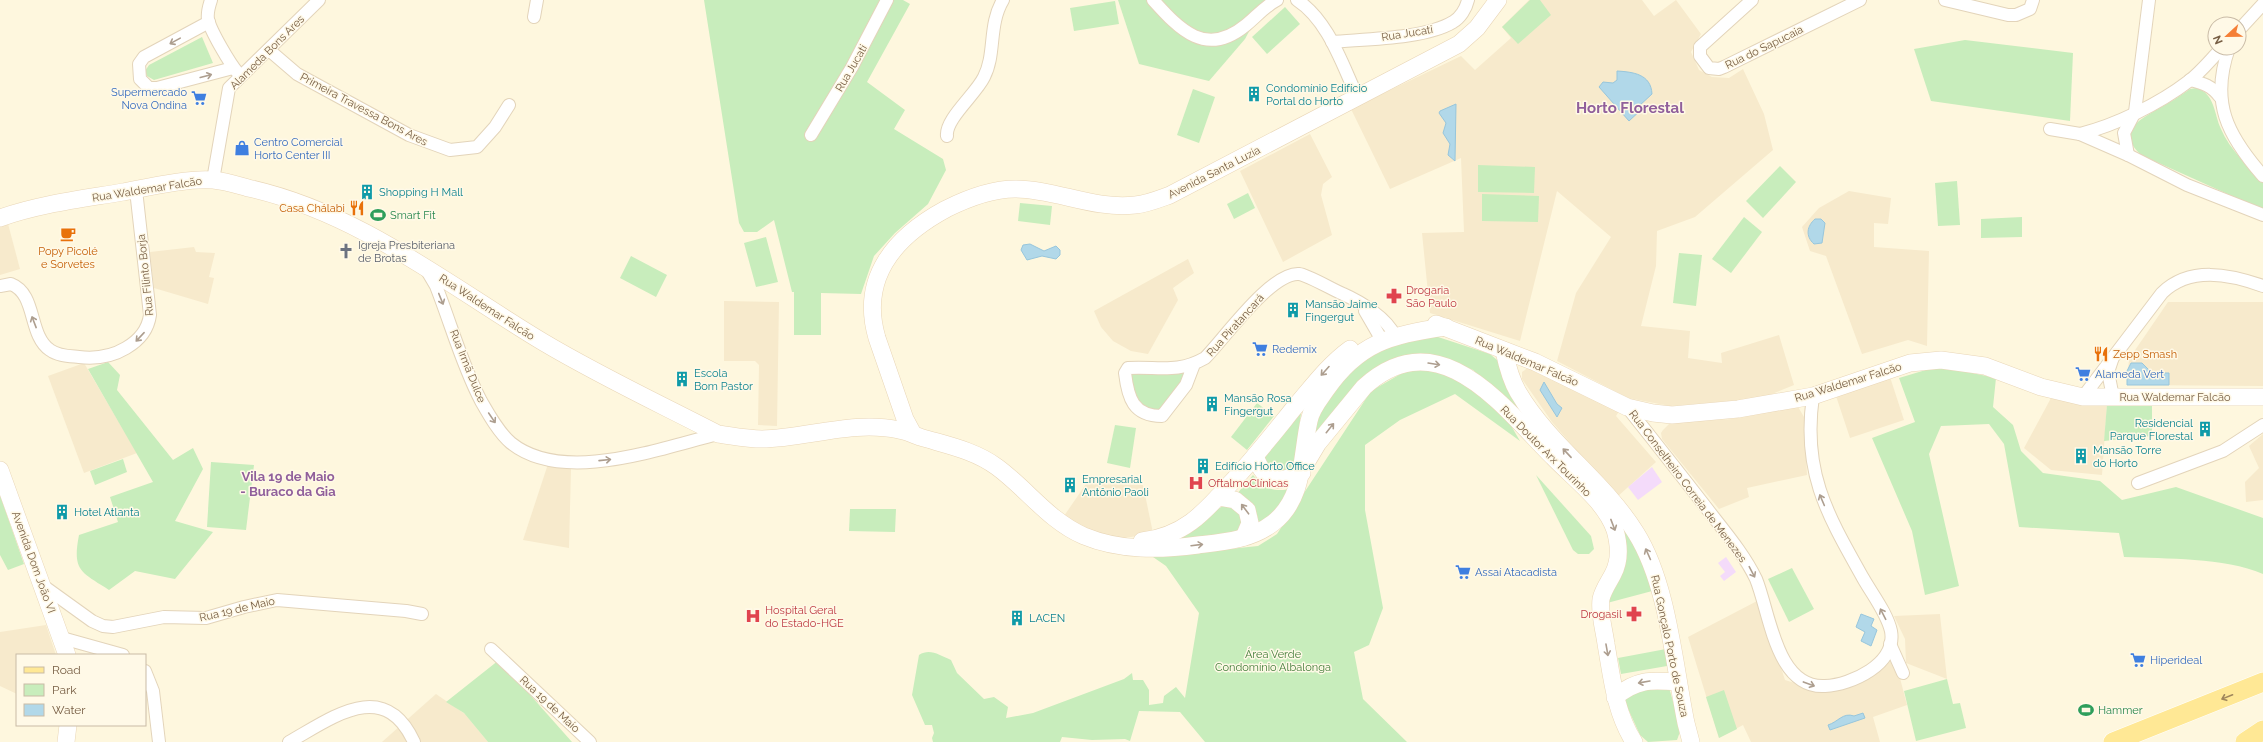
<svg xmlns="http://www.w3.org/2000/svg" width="2263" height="742" viewBox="0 0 2263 742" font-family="Raleway,sans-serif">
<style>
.residential{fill:#f7eacc}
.education{fill:#f4dbfa}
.green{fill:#c8edbc}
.water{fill:#b1d8e9;stroke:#97c6dc}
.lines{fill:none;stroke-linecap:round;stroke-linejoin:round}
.street-casing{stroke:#e3d4ba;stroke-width:14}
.secondary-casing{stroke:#e9d6b7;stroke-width:18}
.primary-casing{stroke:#fff;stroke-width:20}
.street{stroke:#fff;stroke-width:12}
.secondary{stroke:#fff;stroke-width:17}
.primary{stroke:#ffe895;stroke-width:19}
.oneway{stroke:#ad9e8f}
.oneway2{stroke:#a0875c}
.labels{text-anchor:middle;stroke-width:3;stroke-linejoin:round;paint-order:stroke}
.street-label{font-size:11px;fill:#775e44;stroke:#fff9e7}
.culture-label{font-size:11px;fill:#0d838f;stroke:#fff9e7;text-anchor:start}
.shop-label{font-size:11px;fill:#366cbe;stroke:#fff9e7;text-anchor:start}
.food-label{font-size:11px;fill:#c56008;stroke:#fff9e7;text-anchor:end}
.leisure-label{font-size:11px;fill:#27864d;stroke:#fff9e7;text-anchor:start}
.worship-label{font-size:11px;fill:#5b616d;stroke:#fff9e7;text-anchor:start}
.health-label{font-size:11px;fill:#be3a42;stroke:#fff9e7;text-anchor:start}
.park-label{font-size:11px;fill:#447e3b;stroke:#fff9e7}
.quarter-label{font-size:13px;font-weight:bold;fill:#905f9b;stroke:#fff9e7}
.district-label{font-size:15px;font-weight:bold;fill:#905f9b;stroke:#fff9e7}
</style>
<rect width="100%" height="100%" fill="#fef7de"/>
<!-- residential -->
<g class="residential">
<polygon points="1529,0 1642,0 1654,16 1676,0 1701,34 1691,52 1699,70 1712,77 1729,78 1743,69 1764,114 1773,150 1695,217 1657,231 1656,266 1641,326 1690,331 1688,358 1722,363 1721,353 1779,335 1794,385 1762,398 1670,406 1628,398 1557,361 1576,293 1611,237 1557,191 1520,341 1430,313 1422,233 1464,232 1461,158 1390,189 1351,109 1461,56 1475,70 1511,38 1502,27"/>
<polygon points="1310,134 1332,177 1323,184 1321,195 1332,235 1283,262 1240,171"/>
<polygon points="1849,191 1891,198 1888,224 1874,223 1874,247 1929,251 1927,346 1908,340 1862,354 1826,256 1810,251 1802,227 1819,208"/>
<polygon points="7,220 20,269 0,275 0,223"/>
<polygon points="194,247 196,252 215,253 209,277 214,278 208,304 154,288 150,252"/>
<polygon points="1188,259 1194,273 1173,288 1178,300 1148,354 1131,351 1113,341 1101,327 1094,311"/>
<polygon points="724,301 779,302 777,426 758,425 759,365 755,361 724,361"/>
<polygon points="2168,302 2263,302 2263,386 2127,385 2129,359"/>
<polygon points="84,363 137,453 84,473 48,376"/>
<polygon points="1529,367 1621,408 1616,416 1656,462 1617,497 1552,422 1522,379 1522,372"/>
<polygon points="1890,377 1904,420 1850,438 1836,396"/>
<polygon points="2051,398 2107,404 2102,475 2051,470 2024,448"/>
<polygon points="1797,405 1804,417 1807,475 1747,488 1749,497 1719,509 1662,439 1661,433 1663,430 1670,423 1732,419"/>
<polygon points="2263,434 2263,500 2246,502 2245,482 2259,468 2249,446"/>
<polygon points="548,464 571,469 569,548 523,540"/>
<polygon points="1086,484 1143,485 1153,533 1120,539 1081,527 1064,516"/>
<polygon points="1759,600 1785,680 1823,692 1848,687 1895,659 1907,705 1873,717 1880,742 1751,742 1743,725 1719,738 1688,637"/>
<polygon points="1940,614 1940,615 1947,679 1906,663 1905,639 1894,616"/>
<polygon points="46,625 56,655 17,655 17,694 0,686 0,632"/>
<polygon points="436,694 465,714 488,742 382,742"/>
</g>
<!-- education -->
<g class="education">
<polygon points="1652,467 1662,482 1638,500 1628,487"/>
<polygon points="1726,557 1736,572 1724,581 1720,576 1725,572 1718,563"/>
</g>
<!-- green -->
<g class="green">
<polygon points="704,0 903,0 910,4 867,82 905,110 894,129 943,159 946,170 928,204 895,233 874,256 861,294 821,293 821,335 794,335 794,292 792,292 774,220 757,232 744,232 739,223"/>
<polygon points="1118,0 1266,0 1245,39 1209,81 1139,64"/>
<polygon points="1530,0 1540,0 1551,15 1518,44 1502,27"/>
<polygon points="1115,1 1119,24 1074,31 1070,8"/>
<polygon points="1285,7 1300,24 1267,54 1252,37"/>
<polygon points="202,37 213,63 154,80 147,76 145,71 149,65"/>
<polygon points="1965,40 2073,53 2070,121 1931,101 1914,49"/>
<path d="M2196,88c19,5 18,26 25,41 9,21 27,37 42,54v27l-122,-55c-24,-23 -4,-34 17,-46 11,-6 22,-13 32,-20z"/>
<polygon points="1193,89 1215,97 1199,143 1177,135"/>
<polygon points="1478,165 1535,167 1534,193 1478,192"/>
<polygon points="1780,166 1796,182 1763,218 1746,201"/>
<polygon points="1957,181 1960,225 1938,226 1935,183"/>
<polygon points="1248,193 1255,208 1234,219 1227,204"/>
<polygon points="1482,194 1539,196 1538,222 1482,221"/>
<polygon points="1020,203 1052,206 1050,225 1018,221"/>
<polygon points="1744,217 1762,232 1731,273 1712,259"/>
<polygon points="2022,217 2022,237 1981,238 1981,219"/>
<polygon points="766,237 778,282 756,287 744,243"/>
<polygon points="1679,253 1702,255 1696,306 1673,303"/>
<polygon points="631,256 667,275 656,297 620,278"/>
<polygon points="1435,336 1490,354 1503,365 1534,422 1473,370 1452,361 1381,367 1311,448 1315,420 1335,389 1363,355 1402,338"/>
<path d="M108,362l12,13 -3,15 56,70 20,-12 10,21 -28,52 38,11 -38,47 -40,-8 -26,19c-28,-18 -37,-19 -30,-55l39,-13 -8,-25 43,-15 -65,-113z"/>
<path d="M1939,366l57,12 -3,29 20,18 8,26 22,22 57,8 22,19 54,-13 87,31v56c-39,-17 -97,-15 -139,-17l-5,-24 -100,-6 -15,-83 -15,-20 -48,2 -12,28 30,132 -34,9 -13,-64 -40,-93 43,-16 -16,-44z"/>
<path d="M1433,369l38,14 35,34 14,24 -65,-47 -55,26 -35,25v65l18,98 -14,37 -15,7 9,47 44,43h-202l-25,-30 -41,-1 -9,30 -5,-2 -33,1 -30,-3 -2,5h-127l-1,-4 2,-5 -2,-8h-7l-13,-30 7,-40c11,-7 20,0 32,5l6,13 27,26 10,-2 14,10 -2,11 27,-5 91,-34 8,-6 1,7h10l6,10v15l14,-2 1,-7 12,-9 9,11 14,-85 -33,-47 -13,-9 105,-11 19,-12 94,-143 33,-19z"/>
<polygon points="1130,371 1156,374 1186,371 1171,401 1162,413 1142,407 1133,391"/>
<polygon points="1257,403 1274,416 1247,450 1231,437"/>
<polygon points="2107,404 2152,405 2152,436 2104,441"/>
<polygon points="1302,406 1294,467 1285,471 1269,469 1263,463 1268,446"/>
<polygon points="1115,425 1136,428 1130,468 1107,463"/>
<polygon points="123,459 127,472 95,485 90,471"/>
<polygon points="211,462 254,465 246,530 207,527"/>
<path d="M1253,475c12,14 20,17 38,14l-2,8 -30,33c-1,-23 -5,-22 -23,-35z"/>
<polygon points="1536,475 1591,536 1594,549 1589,554 1578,554 1573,550"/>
<polygon points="0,495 24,564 8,570 0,555"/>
<polygon points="1225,505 1235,507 1242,513 1241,529 1232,535 1170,543 1216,510"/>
<polygon points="850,509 896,509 895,532 849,531"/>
<polygon points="1624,520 1656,590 1607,603 1625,553"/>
<polygon points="1792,568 1814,609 1789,622 1768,579"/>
<polygon points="1666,649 1667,666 1621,674 1618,658"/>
<polygon points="499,660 572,742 488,742 464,713 446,702"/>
<polygon points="1947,679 1953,704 1960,703 1966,728 1916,741 1904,691"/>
<polygon points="1668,684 1681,729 1677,740 1648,742 1640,735 1624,700 1633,691"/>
<polygon points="1724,690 1737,729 1719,738 1706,697"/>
</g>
<!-- water -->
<g class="water">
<path d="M1617,71c16,1 34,3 35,23l-13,12 3,3 -13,12 -30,-34 4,-5 10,1 4,-3z"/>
<polygon points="1456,104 1455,161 1448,155 1450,144 1443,133 1446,123 1439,113 1440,111"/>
<path d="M1815,219h6l4,4 -3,20 -8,1c-9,-8 -7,-18 1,-25z"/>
<polygon points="1030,244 1044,251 1056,246 1060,250 1060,255 1056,259 1042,256 1027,260 1021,250 1023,245"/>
<polygon points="2131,363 2142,363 2152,373 2169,373 2169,385 2127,385 2127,371"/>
<polygon points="1544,382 1557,404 1562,408 1557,417 1540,390"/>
<polygon points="1861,614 1874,619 1871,626 1877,630 1871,646 1861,641 1865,632 1856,627"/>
<path d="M1863,713l2,5 -35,12 -2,-5c10,-3 15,-13 26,-9z"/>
</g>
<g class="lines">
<defs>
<g id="street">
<path d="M211,0c-2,6 -4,13 -3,19 2,11 22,45 30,54"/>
<path d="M1153,0c27,30 53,58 93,25 10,-8 19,-19 31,-25"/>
<path d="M1297,0c32,21 45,65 61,98"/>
<polyline points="1752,0 1700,47 1700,56 1709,68 1719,69 1724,67 1860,0"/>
<polyline points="1945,0 2008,15 2016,15 2030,9 2033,0"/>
<polyline points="534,17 537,0"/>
<polyline points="209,22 144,57 139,64 140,79 149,88 157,88 233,68"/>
<polyline points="2239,30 2263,4"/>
<path d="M1332,42c32,-3 93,-3 121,-20 7,-4 13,-13 15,-22"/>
<path d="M2229,48c-19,54 -2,87 34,128"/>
<polyline points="269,50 297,74 409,135 450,150 477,147 495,127 509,105"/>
<path d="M2190,80c13,3 22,6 30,17"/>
<polyline points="2050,129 2080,134 2128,155 2187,185 2263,215"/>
<path d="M2080,134c36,-9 79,-30 109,-53 12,-9 22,-22 33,-33"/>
<polyline points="811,135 852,67 887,0"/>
<path d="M947,136c-2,-17 29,-42 37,-59 12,-23 4,-52 19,-77"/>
<polyline points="2128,155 2124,133 2135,112 2149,0"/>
<polyline points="213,180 229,88 319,0"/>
<path d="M426,269l10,17c15,38 26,79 45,115 8,14 18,32 30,42 52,42 150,5 207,-9"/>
<path d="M0,286l11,-2c26,10 17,51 39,66 8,6 19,6 29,7 17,2 32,0 47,-9 12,-7 22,-18 24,-33l-14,-125"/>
<polyline points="1365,311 1383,342"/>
<polyline points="2112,360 2108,372 2113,397"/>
<path d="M1194,364l-8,21 -24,31c-29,0 -34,-18 -37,-43l3,-5c29,-2 49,6 77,-10 19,-19 66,-86 94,-84 9,1 34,16 44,20 18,8 44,24 52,42"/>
<path d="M2083,397l79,-104c28,-27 67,-19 101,-7"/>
<path d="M1627,407c27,34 54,68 81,103 17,22 36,44 48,69 14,34 20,110 69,107 26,-1 72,-22 66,-55 -4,-18 -19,-37 -28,-53 -36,-64 -61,-106 -50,-182"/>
<polyline points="2138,483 2223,451 2263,425"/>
<polyline points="42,585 92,621 103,626 113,627 164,617 206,618 244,607 277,600 406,611 422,614"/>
<polyline points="62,638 123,655"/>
<polyline points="1890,644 1903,673"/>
<polyline points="491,649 590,742"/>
<polyline points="145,671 153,691 159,742"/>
<path d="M289,742c43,-24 95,-65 125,0"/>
</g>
<g id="secondary">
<path d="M0,218c39,-14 82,-19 123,-26 26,-5 65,-14 90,-12 12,1 24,5 35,8 110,24 200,97 295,154 57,34 117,62 175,92 15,2 29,5 44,5 46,-1 91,-19 137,-9 7,1 13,4 21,7 26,8 54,13 77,30 30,22 52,54 87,69 36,15 76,14 114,9 26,-3 53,-5 75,-22 32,-25 28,-67 36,-102 2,-12 10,-21 17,-31 32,-47 66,-56 120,-63"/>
<polyline points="1436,324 1535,362 1627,407 1653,413 1672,415 1738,409 1813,396 1910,363 1941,360 1985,366 2041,387 2083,397 2263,397"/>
<path d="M1504,351c3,14 7,29 14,41 31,53 86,89 118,141 32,51 38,132 50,190l5,19"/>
<path d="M912,432l-7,-13 -28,-81c-18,-61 19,-102 69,-129 22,-11 45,-20 69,-20 40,0 80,21 120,16 12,-1 24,-6 35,-10l289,-151 18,-16 21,-28"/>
<path d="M1255,456c10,27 22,28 47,17"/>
<path d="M1306,463l12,-20 46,-56c75,-68 138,19 189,70 20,21 52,44 62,73 4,14 5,31 -2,44 -4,8 -10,16 -12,25 -2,15 3,30 5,45 6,34 9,68 28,98"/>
<polyline points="0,470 67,655"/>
<polyline points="1218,497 1235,500 1247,510 1250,523 1244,537"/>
<path d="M1142,541c41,-5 61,-27 87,-56 23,-24 44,-51 65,-77 18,-21 34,-43 56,-59"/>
<path d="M1615,697c22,-18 35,-17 63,-15"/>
<polyline points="66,742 68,725"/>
</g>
<g id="primary">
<polyline points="2113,742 2263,682"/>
<polyline points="2245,742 2263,730"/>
</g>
</defs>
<!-- street casing -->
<use href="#street" class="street-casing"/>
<!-- secondary casing -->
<use href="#secondary" class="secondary-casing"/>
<!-- primary casing -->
<use href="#primary" class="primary-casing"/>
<!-- street -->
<use href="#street" class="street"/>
<!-- secondary -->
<use href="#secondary" class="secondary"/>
<!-- primary -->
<use href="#primary" class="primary"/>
</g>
<!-- one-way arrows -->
<defs><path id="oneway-shaft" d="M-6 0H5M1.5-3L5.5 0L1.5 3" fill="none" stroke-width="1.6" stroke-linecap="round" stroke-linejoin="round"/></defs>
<g class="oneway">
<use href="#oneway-shaft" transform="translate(175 41) rotate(151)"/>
<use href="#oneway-shaft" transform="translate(206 76) rotate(-15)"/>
<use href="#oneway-shaft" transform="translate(441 299) rotate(68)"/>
<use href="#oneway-shaft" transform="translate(34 322) rotate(-111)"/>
<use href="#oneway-shaft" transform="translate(140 337) rotate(133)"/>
<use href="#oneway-shaft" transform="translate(1434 364) rotate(9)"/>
<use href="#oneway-shaft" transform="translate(1325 371) rotate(132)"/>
<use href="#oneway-shaft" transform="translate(492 418) rotate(56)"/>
<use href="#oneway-shaft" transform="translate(1330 428) rotate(-51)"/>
<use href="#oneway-shaft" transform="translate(1567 453) rotate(-133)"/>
<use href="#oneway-shaft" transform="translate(605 460) rotate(-6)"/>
<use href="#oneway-shaft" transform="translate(1822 500) rotate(-113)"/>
<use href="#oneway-shaft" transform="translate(1245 509) rotate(-127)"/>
<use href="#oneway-shaft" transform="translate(1613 525) rotate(69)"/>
<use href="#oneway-shaft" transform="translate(1197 545) rotate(-7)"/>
<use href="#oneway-shaft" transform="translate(1648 554) rotate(-114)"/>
<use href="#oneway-shaft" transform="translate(1752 572) rotate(62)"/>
<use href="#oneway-shaft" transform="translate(1883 614) rotate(-117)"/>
<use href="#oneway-shaft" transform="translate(1607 650) rotate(80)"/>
<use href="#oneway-shaft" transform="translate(1644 682) rotate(170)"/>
<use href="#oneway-shaft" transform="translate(1809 684) rotate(20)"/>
</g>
<use class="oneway2" href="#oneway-shaft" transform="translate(2227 697) rotate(158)"/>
<!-- icons -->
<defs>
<symbol id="building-bare" viewBox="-9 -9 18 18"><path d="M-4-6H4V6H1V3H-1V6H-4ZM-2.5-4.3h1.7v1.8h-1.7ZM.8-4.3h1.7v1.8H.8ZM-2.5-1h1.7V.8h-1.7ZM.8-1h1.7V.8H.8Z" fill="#0f9aa8" stroke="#fff9e7" stroke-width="2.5" paint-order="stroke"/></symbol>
<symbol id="supermarket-bare" viewBox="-9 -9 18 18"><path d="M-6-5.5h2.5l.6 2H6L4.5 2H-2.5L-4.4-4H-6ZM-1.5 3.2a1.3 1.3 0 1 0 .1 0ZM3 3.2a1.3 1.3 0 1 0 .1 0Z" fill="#3f7fe0" stroke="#fff9e7" stroke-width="2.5" paint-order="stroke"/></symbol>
<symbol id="shop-bare" viewBox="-9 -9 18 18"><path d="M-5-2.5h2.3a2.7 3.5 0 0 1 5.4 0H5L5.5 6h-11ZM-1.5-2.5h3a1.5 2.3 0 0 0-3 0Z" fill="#3f7fe0" stroke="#fff9e7" stroke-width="2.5" paint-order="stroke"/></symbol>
<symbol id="restaurant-bare" viewBox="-9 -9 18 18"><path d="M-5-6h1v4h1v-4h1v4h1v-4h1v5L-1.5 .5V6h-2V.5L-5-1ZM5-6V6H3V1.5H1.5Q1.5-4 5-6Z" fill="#e8710a" stroke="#fff9e7" stroke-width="2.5" paint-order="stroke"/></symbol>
<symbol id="stadium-bare" viewBox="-9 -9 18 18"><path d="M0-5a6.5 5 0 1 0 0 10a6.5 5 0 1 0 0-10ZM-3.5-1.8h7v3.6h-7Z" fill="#2e9e5b" stroke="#fff9e7" stroke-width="2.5" paint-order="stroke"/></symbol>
<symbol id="cafe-bare" viewBox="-9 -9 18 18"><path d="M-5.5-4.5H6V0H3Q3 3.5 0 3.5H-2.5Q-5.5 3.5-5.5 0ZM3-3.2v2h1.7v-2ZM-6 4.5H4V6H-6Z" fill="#e8710a" stroke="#fff9e7" stroke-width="2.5" paint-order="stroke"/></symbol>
<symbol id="church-bare" viewBox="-9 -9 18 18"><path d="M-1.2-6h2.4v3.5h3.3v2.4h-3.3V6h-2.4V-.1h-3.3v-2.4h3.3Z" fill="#6b7280" stroke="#fff9e7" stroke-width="2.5" paint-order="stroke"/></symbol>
<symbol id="pharmacy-bare" viewBox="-9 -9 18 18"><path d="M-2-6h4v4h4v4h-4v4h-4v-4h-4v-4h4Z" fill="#e0444e" stroke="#fff9e7" stroke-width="2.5" paint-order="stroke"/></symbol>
<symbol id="hospital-bare" viewBox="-9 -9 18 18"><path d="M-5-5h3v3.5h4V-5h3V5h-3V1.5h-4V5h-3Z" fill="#e0444e" stroke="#fff9e7" stroke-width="2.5" paint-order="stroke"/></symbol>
</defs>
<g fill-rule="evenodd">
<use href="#building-bare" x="1243" y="83" width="22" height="22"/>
<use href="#supermarket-bare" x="188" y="87" width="22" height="22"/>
<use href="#shop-bare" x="231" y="137" width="22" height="22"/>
<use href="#building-bare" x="356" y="181" width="22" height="22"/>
<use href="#restaurant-bare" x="346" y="197" width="22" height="22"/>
<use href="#stadium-bare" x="367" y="204" width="22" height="22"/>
<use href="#cafe-bare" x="57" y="223" width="22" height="22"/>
<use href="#church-bare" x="335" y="240" width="22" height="22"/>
<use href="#pharmacy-bare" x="1383" y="285" width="22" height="22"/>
<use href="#building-bare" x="1282" y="299" width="22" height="22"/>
<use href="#supermarket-bare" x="1249" y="338" width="22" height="22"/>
<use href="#restaurant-bare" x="2090" y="343" width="22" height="22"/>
<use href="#supermarket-bare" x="2072" y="363" width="22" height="22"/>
<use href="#building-bare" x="671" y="368" width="22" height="22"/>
<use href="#building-bare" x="1201" y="393" width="22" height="22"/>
<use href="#building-bare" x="2194" y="418" width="22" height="22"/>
<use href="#building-bare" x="2070" y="445" width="22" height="22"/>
<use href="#building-bare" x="1192" y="455" width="22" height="22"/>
<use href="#hospital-bare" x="1185" y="472" width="22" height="22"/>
<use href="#building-bare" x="1059" y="474" width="22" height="22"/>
<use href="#building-bare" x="51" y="501" width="22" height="22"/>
<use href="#supermarket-bare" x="1452" y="561" width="22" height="22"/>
<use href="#pharmacy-bare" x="1623" y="603" width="22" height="22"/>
<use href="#hospital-bare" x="742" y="605" width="22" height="22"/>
<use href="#building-bare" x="1006" y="607" width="22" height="22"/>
<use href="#supermarket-bare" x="2127" y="649" width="22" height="22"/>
<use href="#stadium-bare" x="2075" y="699" width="22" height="22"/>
</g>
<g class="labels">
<!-- street labels -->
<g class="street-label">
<text transform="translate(1407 33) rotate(-9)" y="4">Rua Jucati</text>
<text transform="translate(1764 47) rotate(-26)" y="4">Rua do Sapucaia</text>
<text transform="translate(267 52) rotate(-45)" y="4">Alameda Bons Ares</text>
<text transform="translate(851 68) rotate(-60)" y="4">Rua Jucati</text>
<text transform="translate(364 109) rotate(28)" y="4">Primeira Travessa Bons Ares</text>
<text transform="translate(1214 172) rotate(-27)" y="4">Avenida Santa Luzia</text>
<text transform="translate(147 189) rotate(-9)" y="4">Rua Waldemar Falcão</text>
<text transform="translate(145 275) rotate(-96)" y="4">Rua Filinto Borja</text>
<text transform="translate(487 307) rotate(33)" y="4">Rua Waldemar Falcão</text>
<text transform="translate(1235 325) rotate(-48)" y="4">Rua Piratancará</text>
<text transform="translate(1527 361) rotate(23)" y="4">Rua Waldemar Falcão</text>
<text transform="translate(468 366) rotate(68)" y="4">Rua Irmã Dulce</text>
<text transform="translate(1848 382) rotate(-17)" y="4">Rua Waldemar Falcão</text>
<text x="2175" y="401">Rua Waldemar Falcão</text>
<text transform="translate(1546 451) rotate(45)" y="4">Rua Doutor Arx Tourinho</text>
<text transform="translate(1688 486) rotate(53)" y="4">Rua Conselheiro Correia de Menezes</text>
<text transform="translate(34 562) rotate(70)" y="4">Avenida Dom João VI</text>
<text transform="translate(237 609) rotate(-13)" y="4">Rua 19 de Maio</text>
<text transform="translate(1670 646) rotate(78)" y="4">Rua Gonçalo Porto de Souza</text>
<text transform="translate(550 704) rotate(43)" y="4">Rua 19 de Maio</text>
</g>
<!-- culture labels -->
<g class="culture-label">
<text x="1266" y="92">Condomínio Edifício<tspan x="1266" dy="13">Portal do Horto</tspan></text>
<text x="379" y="196">Shopping H Mall</text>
<text x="1305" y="308">Mansão Jaime<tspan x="1305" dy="13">Fingergut</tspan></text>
<text x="694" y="377">Escola<tspan x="694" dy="13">Bom Pastor</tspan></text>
<text x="1224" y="402">Mansão Rosa<tspan x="1224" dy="13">Fingergut</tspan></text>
<text x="2193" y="427" text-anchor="end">Residencial<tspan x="2193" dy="13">Parque Florestal</tspan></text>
<text x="2093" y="454">Mansão Torre<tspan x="2093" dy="13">do Horto</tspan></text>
<text x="1215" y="470">Edifício Horto Office</text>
<text x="1082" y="483">Empresarial<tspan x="1082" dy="13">Antônio Paoli</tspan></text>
<text x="74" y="516">Hotel Atlanta</text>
<text x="1029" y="622">LACEN</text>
</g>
<!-- shop labels -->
<g class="shop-label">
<text x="187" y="96" text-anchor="end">Supermercado<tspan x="187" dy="13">Nova Ondina</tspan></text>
<text x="254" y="146">Centro Comercial<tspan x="254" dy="13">Horto Center III</tspan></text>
<text x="1272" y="353">Redemix</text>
<text x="2095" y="378">Alameda Vert</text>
<text x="1475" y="576">Assaí Atacadista</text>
<text x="2150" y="664">Hiperideal</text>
</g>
<!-- food labels -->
<g class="food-label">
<text x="345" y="212">Casa Chálabi</text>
<text x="68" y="255" text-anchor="middle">Popy Picolé<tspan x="68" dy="13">e Sorvetes</tspan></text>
<text x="2113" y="358" text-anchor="start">Zepp Smash</text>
</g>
<!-- leisure labels -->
<g class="leisure-label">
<text x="390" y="219">Smart Fit</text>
<text x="2098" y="714">Hammer</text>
</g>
<!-- worship labels -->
<g class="worship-label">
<text x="358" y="249">Igreja Presbiteriana<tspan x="358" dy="13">de Brotas</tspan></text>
</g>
<!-- health labels -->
<g class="health-label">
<text x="1406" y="294">Drogaria<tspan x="1406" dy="13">São Paulo</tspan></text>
<text x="1208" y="487">OftalmoClínicas</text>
<text x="765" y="614">Hospital Geral<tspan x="765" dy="13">do Estado-HGE</tspan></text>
<text x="1622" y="618" text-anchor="end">Drogasil</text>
</g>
<!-- park labels -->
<g class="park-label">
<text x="1273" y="658">Área Verde<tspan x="1273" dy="13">Condomínio Albalonga</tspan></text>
</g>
<!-- quarter labels -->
<g class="quarter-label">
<text x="288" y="481">Vila 19 de Maio<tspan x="288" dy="15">- Buraco da Gia</tspan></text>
</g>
<!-- district labels -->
<g class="district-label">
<text x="1630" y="113">Horto Florestal</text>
</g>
</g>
<!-- legend -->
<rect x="16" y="654" width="130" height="72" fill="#fff9e7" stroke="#c9bba6"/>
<rect x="24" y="667" width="20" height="6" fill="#ffe895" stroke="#c9bba6"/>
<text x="52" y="674" font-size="12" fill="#775e44">Road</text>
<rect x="24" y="684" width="20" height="12" fill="#c8edbc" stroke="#c9bba6"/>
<text x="52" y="694" font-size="12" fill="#775e44">Park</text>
<rect x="24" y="704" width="20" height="12" fill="#b1d8e9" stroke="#c9bba6"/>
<text x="52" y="714" font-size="12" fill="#775e44">Water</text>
<!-- north arrow -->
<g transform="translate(2227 36) rotate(248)"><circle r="19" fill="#fff9e7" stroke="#c9bba6"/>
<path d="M0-3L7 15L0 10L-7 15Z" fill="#f57f37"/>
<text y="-6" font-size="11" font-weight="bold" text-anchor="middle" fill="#775e44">N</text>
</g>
</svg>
